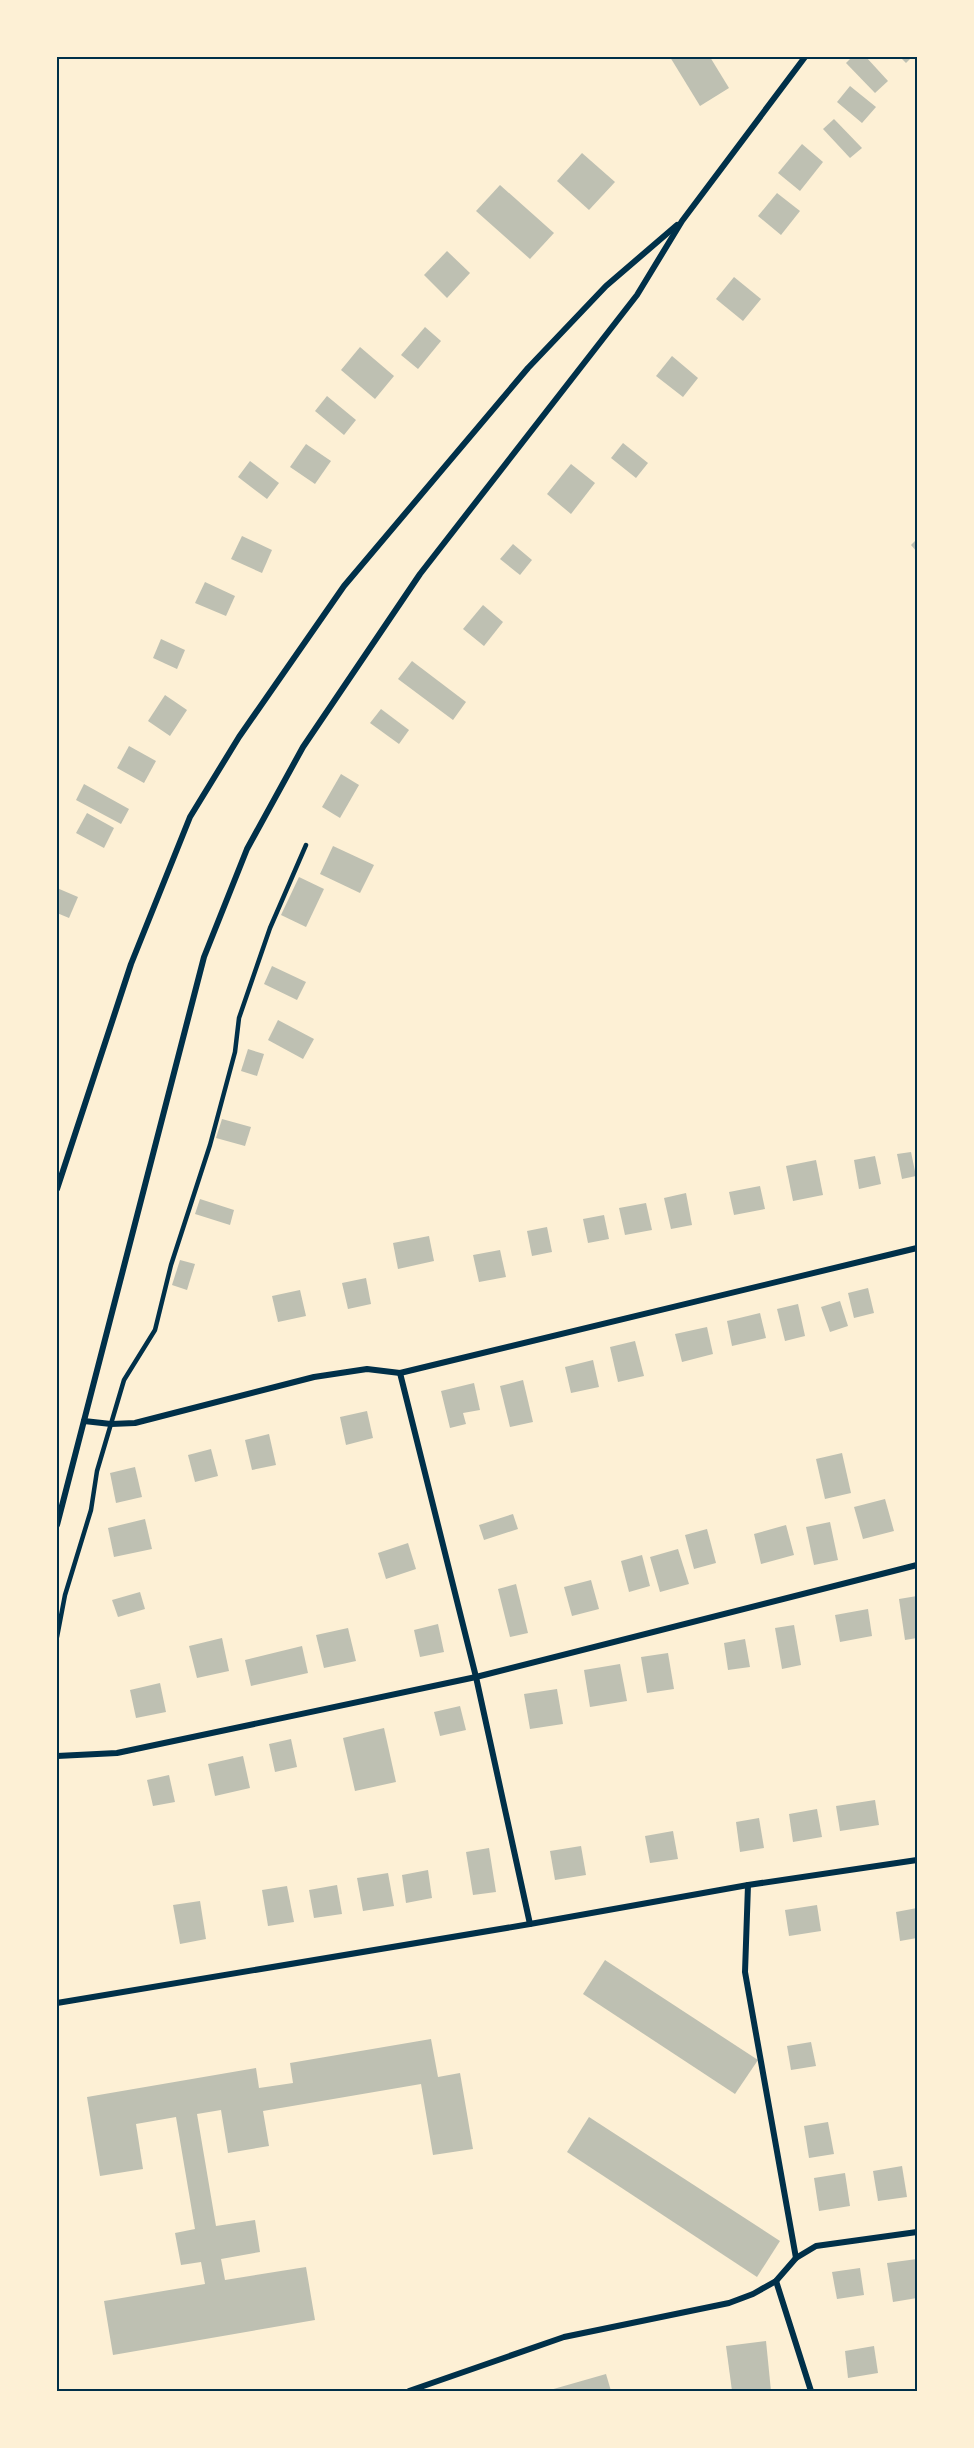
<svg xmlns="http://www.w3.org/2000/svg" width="974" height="2448" viewBox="0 0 974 2448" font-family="Ubuntu,sans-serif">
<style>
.building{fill:#bec0b2}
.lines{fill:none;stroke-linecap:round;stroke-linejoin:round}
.service{stroke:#003049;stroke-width:4.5}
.minor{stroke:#003049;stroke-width:6}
.neatline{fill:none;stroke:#003049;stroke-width:2}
</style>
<rect width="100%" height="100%" fill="#fdf0d5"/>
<!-- building -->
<g class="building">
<polygon points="670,57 710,57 729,88 700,106"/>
<polygon points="852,57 866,57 888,81 875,93 846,63"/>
<polygon points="900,57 912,57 906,63"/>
<polygon points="850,86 876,107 862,123 837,102"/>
<polygon points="834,119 862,148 850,158 823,129"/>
<polygon points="802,144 823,162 800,191 778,173"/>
<polygon points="582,153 615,182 589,210 557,181"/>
<polygon points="500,185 554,233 530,259 476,211"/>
<polygon points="777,193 800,211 781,235 758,216"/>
<polygon points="447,251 470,273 447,298 424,275"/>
<polygon points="734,277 761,299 743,321 716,299"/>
<polygon points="425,327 441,341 418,369 401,355"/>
<polygon points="360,347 394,376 375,399 341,370"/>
<polygon points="672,356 698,378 683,397 656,376"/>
<polygon points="327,396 356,420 344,435 315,411"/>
<polygon points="623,443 648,463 636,478 611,458"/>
<polygon points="306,444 331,461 315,484 290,467"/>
<polygon points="250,461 279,483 267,499 238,477"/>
<polygon points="571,464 595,483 571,514 547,494"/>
<polygon points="242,536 272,550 262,573 231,559"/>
<polygon points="917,539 917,552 911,545"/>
<polygon points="513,544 532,560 520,575 500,559"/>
<polygon points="205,582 235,596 226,616 195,603"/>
<polygon points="483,605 503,622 484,646 463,629"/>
<polygon points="161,639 185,650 177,669 153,658"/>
<polygon points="412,661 466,702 453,720 398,679"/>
<polygon points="165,695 187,710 170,736 148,721"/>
<polygon points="381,709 409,730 399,744 370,723"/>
<polygon points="129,746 156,761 144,783 117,768"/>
<polygon points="341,774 359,785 340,818 322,807"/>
<polygon points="84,784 129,809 121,824 76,800"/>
<polygon points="87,813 114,828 104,848 76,833"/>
<polygon points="333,846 374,865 360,893 320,874"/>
<polygon points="299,877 324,889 306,927 281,915"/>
<polygon points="57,888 78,897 69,918 57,913"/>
<polygon points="272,966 306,982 297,1000 264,984"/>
<polygon points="278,1020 314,1039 303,1059 268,1040"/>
<polygon points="248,1049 264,1054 257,1076 241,1071"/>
<polygon points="222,1119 251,1127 245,1146 216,1138"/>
<polygon points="911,1152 916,1176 902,1179 897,1154"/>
<polygon points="875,1156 881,1184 859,1189 854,1160"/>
<polygon points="816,1160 823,1195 793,1201 786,1166"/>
<polygon points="760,1186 765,1209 734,1215 729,1192"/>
<polygon points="686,1193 692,1225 671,1229 664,1198"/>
<polygon points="200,1199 234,1210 230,1225 195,1214"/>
<polygon points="646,1203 652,1230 625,1235 619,1208"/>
<polygon points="604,1215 609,1239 588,1243 583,1219"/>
<polygon points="547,1227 552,1252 532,1256 527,1231"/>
<polygon points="429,1236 434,1261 398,1269 393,1243"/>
<polygon points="500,1250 506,1277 479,1282 473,1255"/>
<polygon points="180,1260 195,1264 187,1290 172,1285"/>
<polygon points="366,1278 371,1304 348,1309 342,1283"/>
<polygon points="868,1288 874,1313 854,1318 848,1293"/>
<polygon points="300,1290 306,1316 278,1322 272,1296"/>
<polygon points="840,1301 848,1326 830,1332 821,1307"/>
<polygon points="798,1304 805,1336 785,1341 777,1309"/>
<polygon points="760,1313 766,1338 732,1346 727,1321"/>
<polygon points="707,1327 713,1354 682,1362 675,1334"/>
<polygon points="635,1341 644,1376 618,1382 610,1347"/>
<polygon points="593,1360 599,1387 571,1393 565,1367"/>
<polygon points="523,1380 533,1422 510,1427 500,1386"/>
<polygon points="474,1383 480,1410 463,1413 466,1424 450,1428 441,1391"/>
<polygon points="367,1411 373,1438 346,1445 340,1417"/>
<polygon points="269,1434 276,1465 252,1470 245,1440"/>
<polygon points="211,1449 218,1476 195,1482 188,1455"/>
<polygon points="842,1453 851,1493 825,1499 816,1459"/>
<polygon points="135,1467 142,1497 116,1503 110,1473"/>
<polygon points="885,1499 894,1531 863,1539 854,1507"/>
<polygon points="513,1514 518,1529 484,1540 479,1525"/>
<polygon points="145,1519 152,1549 114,1557 108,1528"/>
<polygon points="830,1522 838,1560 814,1565 806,1527"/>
<polygon points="786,1525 794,1555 761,1564 754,1534"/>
<polygon points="707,1529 716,1563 694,1569 685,1535"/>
<polygon points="408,1543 416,1569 386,1579 378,1553"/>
<polygon points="678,1549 689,1584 660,1592 650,1557"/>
<polygon points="642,1555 650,1586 629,1592 621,1561"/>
<polygon points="591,1580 599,1609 572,1616 564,1587"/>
<polygon points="516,1584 528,1633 510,1637 498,1589"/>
<polygon points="140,1592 145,1609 118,1617 112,1600"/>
<polygon points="917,1596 917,1638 905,1640 899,1599"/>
<polygon points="868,1609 872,1636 840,1642 835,1615"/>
<polygon points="438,1624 444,1652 420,1657 414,1630"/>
<polygon points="794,1625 801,1665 782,1669 775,1628"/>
<polygon points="348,1628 356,1661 324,1668 316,1635"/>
<polygon points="222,1638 229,1671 197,1678 189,1646"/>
<polygon points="745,1639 750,1667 728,1670 724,1643"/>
<polygon points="302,1646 308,1673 251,1686 245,1660"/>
<polygon points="668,1653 674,1689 647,1693 641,1657"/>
<polygon points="620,1664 627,1701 590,1707 584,1670"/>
<polygon points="160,1683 166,1712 136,1718 130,1690"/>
<polygon points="557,1689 563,1724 530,1729 524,1694"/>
<polygon points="460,1706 466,1730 440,1736 434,1712"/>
<polygon points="384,1728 396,1782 355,1791 343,1738"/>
<polygon points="291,1739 297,1767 275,1772 269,1744"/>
<polygon points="243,1756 250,1788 215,1796 208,1764"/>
<polygon points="169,1775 175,1802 153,1806 147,1780"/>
<polygon points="875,1800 879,1825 840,1831 836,1806"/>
<polygon points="817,1809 822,1837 793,1842 789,1814"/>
<polygon points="759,1818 764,1848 740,1852 736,1822"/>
<polygon points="673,1831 678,1859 650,1863 645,1836"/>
<polygon points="581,1846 586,1875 555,1880 550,1851"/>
<polygon points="489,1848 496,1892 473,1895 466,1852"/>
<polygon points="428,1870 432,1898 406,1903 402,1875"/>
<polygon points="388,1873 394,1906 363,1911 357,1878"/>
<polygon points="337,1885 342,1914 314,1918 309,1890"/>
<polygon points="287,1886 294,1922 268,1926 262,1890"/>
<polygon points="200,1901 206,1939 180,1944 173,1905"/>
<polygon points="817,1905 821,1931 789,1936 785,1910"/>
<polygon points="917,1908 917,1938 900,1941 896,1912"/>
<polygon points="605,1960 758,2060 735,2094 583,1994"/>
<polygon points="431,2039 438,2077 460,2073 473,2149 433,2155 421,2084 263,2111 269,2146 228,2153 221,2110 197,2114 216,2226 255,2220 260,2252 221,2259 225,2280 306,2267 315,2320 113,2355 104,2301 205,2284 201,2262 181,2265 175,2233 195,2229 176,2117 136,2124 143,2169 100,2176 87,2097 256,2068 259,2088 293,2083 290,2063"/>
<polygon points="811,2042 816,2066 791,2070 787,2046"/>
<polygon points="589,2117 780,2241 757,2277 567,2152"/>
<polygon points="828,2122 834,2154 809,2158 804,2126"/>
<polygon points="902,2166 907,2197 878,2201 873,2171"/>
<polygon points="845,2173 850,2206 819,2211 814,2178"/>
<polygon points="917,2259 917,2298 893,2302 887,2263"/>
<polygon points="860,2268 864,2295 837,2299 832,2272"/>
<polygon points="766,2341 771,2391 732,2391 726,2346"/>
<polygon points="874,2346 878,2373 848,2378 845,2351"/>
<polygon points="606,2374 611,2391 550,2391 550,2390"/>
</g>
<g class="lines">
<!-- service -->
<polyline class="service" points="57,1637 65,1595 91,1510 97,1471 124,1380 155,1330 171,1265 210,1145 235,1052 239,1018 270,928 306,845"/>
<!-- minor -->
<g class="minor">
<polyline points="57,1189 131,964 190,817 239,737 344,586 528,368 606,286 677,225"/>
<polyline points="400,1373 476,1677 530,1924"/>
<polyline points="84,1421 111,1424 135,1423 314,1377 367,1369 400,1373 917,1248"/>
<polyline points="57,1525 204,957 247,849 303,747 420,574 637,295 682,221 805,57"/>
<polyline points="57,1756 117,1753 476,1677 917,1565"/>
<polyline points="748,1885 745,1972 796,2258"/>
<polyline points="57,2003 530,1924 748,1885 917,1860"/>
<polyline points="776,2281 811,2391"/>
<polyline points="409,2391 564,2337 729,2303 753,2294 776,2281 796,2258 816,2246 917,2232"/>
</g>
</g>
<!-- border -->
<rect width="974" height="2448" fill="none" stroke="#fdf0d5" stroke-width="117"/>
<rect x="58" y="58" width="858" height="2332" class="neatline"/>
</svg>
